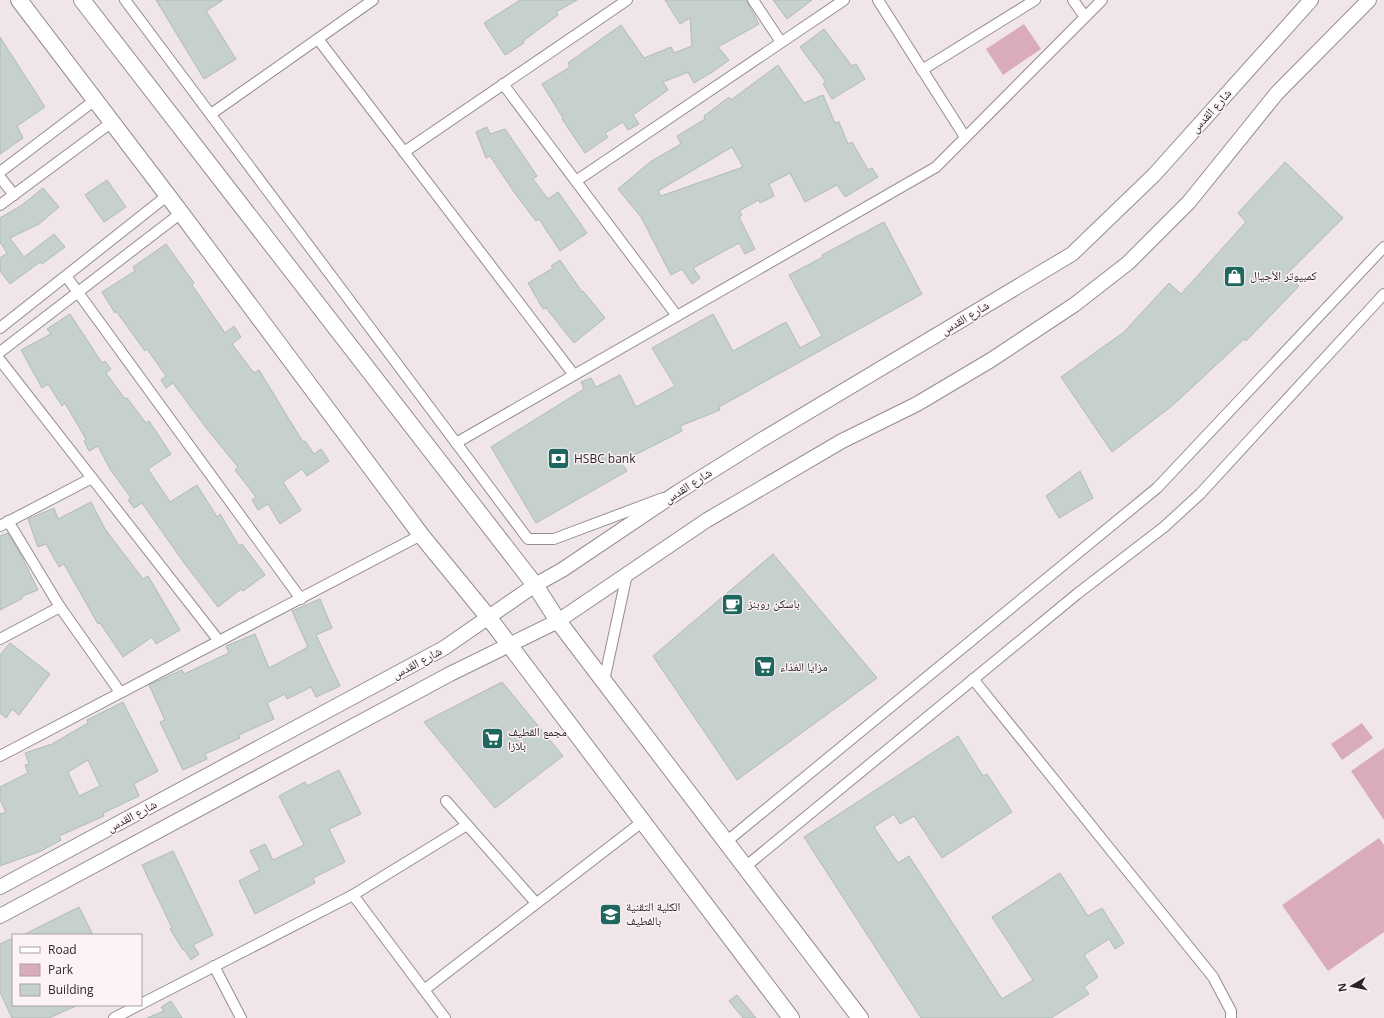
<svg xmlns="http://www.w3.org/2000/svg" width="1384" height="1018" viewBox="0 0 1384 1018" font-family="'Open Sans','Noto Naskh Arabic',sans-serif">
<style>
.green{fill:#daacbb}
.building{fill:#c6d1cf;stroke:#b0bab8;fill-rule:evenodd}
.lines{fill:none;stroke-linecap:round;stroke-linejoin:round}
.street-casing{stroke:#958c8f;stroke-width:12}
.secondary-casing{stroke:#958c8f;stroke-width:16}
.primary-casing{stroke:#958c8f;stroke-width:18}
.street{stroke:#fff;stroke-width:10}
.secondary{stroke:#fff;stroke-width:14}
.primary{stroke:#fff;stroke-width:16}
.labels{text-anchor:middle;stroke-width:3;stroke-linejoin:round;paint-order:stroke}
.street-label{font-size:12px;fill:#2b2728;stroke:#fdf3f6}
.poi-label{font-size:12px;fill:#2b2728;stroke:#fdf3f6;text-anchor:start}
</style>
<rect width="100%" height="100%" fill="#f0e6e9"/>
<!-- green -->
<g class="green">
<polygon points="1024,24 1041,49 1003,75 986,49"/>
<polygon points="1362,723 1373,738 1342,760 1331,744"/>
<polygon points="1384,748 1384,820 1351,771"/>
<polygon points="1379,838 1384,845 1384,932 1328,971 1282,905"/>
</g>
<!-- building -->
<g class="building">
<polygon points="156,0 223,0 206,11 236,59 204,79"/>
<polygon points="520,0 577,0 556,12 558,15 523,41 524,43 505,55 484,23"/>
<polygon points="665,0 746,0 759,24 718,47 729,60 714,71 694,83 688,72 663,82 668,90 633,115 639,124 628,130 623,122 605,133 608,137 585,153 562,119 563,118 542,84 570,67 568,63 621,25 644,58 671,47 674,53 692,46 690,18 680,24"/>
<polygon points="773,0 812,0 787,19"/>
<polygon points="824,29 852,66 856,64 865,79 832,99 823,84 826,82 800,47"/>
<polygon points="0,37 45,107 17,126 23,138 0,154"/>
<path d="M778,65l26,38 19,-8 12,28 4,-1 9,22 4,-2 16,28 4,-2 6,9 -33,20 -8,-12 -32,17 -15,-29 -21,11 5,12 -14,7 -1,-3 -20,11 3,4 -3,2 16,32 -10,5 -6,-11 -46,25 7,10 -8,6 -10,-15 -11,6 -30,-58 -23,-28 32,-27 31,-18 -4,-8 28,-17 -1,-3 25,-19 2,3zM732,147l11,20 -82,29 -3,-5z"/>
<polygon points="487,127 490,134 505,129 537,176 533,179 548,199 558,192 587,233 560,251 539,219 536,221 514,192 490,156 486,158 476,132"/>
<polygon points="1285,162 1343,218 1287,274 1299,286 1246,341 1244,339 1173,405 1112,452 1061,377 1124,332 1169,283 1181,294 1246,222 1238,213"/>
<polygon points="107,180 126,207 104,222 85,195"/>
<polygon points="43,188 59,207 39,224 10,238 24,257 54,234 65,247 42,264 40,262 10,284 0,271 0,258 7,253 1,243 0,244 0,218 22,205"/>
<polygon points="884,222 922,294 719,407 720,410 680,426 682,431 621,462 627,471 536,523 491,447 584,389 581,382 591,378 596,387 620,375 636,407 675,386 652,348 713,314 733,351 786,322 800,348 822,336 789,275 823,257 822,255"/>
<polygon points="166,244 194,283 192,285 225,333 234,326 241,337 232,344 254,373 259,370 303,442 305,441 314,454 321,449 329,461 307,476 302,469 283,482 301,510 280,524 268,504 258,510 252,500 256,497 235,470 238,467 207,429 173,383 166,388 161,380 166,376 147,349 145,351 116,311 115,313 102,292 135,271 133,267"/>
<polygon points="560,260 582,292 583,291 605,318 574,343 546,308 543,309 528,283 553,268 551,266"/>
<polygon points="70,314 102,363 105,361 111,369 106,373 125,399 127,398 146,423 149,421 171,454 148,469 170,502 197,485 217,517 220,514 239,546 242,544 265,575 243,591 241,589 218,607 182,560 142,503 134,508 128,500 131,498 110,469 98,446 89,451 84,441 86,439 65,403 62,406 48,384 42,388 21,350 51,334 47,329"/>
<polygon points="1080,471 1093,498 1059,518 1046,496"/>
<polygon points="91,502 105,529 143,579 148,576 180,630 156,644 152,637 123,657 100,623 98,624 64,564 59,567 46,544 38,547 28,519 54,508 58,519"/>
<polygon points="8,533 21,555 38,590 22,596 23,598 0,610 0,536"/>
<polygon points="773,554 877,678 737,780 653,656"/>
<polygon points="320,599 332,628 316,635 340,686 316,697 311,687 287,699 285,694 267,703 274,719 239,735 240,738 205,754 207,759 183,770 160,722 165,720 149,685 182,670 184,674 229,653 226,646 255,634 269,668 308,647 292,611"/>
<polygon points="10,643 50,674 19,715 12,709 6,718 0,713 0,655"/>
<polygon points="502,682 563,756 495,808 424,722"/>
<path d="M123,702l35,69 -24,13 5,12 -36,17 1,3 -45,20 2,4 -20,11 -41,15v-52l6,-2 -6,-12v-13l28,-14 -3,-8 4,-1 -4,-11 27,-9 36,-21 -1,-3zM88,760l12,26 -21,10 -11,-24z"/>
<polygon points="958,736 983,776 987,774 1012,812 942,858 914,816 900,824 894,814 874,827 898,863 909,856 1002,999 1033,980 992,917 1060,873 1088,916 1102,908 1124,943 1115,949 1109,939 1084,955 1098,977 1084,987 1089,994 1051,1018 921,1018 804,837"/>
<polygon points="339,770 361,814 329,829 345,862 313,878 315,883 255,914 239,881 260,870 250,851 265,844 273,860 304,845 279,796 305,782 307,786"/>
<polygon points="173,851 213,935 193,945 199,954 191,960 184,949 183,950 170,929 172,928 142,865"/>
<polygon points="79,907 93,935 23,935"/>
<polygon points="13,938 13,1005 78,1005 49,1018 12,1018 0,992 0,944"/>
<polygon points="737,995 756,1018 743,1018 729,1001"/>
<polygon points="171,1001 182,1018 147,1018 164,1011 161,1007"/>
</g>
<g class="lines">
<defs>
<g id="street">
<polyline points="125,0 528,539 554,539 663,498"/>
<polyline points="753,0 781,42"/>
<polyline points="878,0 965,137"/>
<polyline points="1073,0 1085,17"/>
<polyline points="318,39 574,375"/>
<polyline points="922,70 1035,0"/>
<polyline points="503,84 677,316"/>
<polyline points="211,114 373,0"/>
<polyline points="404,152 627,0"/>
<polyline points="0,172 95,100"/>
<polyline points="0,177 14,195"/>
<polyline points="576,181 844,0"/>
<polyline points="0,205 112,122"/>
<polyline points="66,276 301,599"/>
<polyline points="0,328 168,195"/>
<polyline points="0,352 181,213"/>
<polyline points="0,360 219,641"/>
<polyline points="456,443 936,167 1102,0"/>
<polyline points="8,521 60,607"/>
<polyline points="0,526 92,478"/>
<polyline points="0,639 60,607 120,692"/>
<polyline points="973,679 1213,977 1231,1011 1231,1018"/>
<polyline points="604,681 627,574"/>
<polyline points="0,756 421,535"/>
<polyline points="446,801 536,903"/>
<polyline points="726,842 1157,488 1384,247"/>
<polyline points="745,867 1077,594 1164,527 1200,494 1384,294"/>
<polyline points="353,895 445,1018"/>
<polyline points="214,966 241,1018"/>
<polyline points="424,990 642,822"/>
<polyline points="141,1004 353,895 467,825"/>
<polyline points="114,1018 139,1005"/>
</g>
<g id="secondary">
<polyline points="0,887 444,648 535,585 562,570 678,492 763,439 1072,254 1154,175 1311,0"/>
<polyline points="0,916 450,674 558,621 707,520 842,441 917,404 991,360 1074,305 1128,263 1189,202 1277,93 1369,0"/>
</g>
<g id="primary">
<polyline points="19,0 181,213 421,535 489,618 791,1018"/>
<polyline points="82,0 535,585 558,621 860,1018"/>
</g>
</defs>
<!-- street casing -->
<use href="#street" class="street-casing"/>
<!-- secondary casing -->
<use href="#secondary" class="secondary-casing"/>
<!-- primary casing -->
<use href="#primary" class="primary-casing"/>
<!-- street -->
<use href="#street" class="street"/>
<!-- secondary -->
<use href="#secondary" class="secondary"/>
<!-- primary -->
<use href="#primary" class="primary"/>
</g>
<!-- icons -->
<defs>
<symbol id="shop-square" viewBox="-11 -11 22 22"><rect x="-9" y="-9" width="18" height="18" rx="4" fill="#1e675e" stroke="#fdf3f6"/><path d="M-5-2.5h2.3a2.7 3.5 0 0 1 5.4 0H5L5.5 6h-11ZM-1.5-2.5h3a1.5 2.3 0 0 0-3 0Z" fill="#fff"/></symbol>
<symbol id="bank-square" viewBox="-11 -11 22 22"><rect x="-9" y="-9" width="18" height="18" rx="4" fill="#1e675e" stroke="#fdf3f6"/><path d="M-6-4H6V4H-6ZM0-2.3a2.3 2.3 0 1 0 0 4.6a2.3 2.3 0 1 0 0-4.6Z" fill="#fff"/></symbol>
<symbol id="cafe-square" viewBox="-11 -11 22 22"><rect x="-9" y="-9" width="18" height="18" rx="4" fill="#1e675e" stroke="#fdf3f6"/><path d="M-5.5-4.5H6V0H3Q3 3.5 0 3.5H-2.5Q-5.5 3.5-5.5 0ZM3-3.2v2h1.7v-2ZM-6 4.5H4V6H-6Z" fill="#fff"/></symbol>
<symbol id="supermarket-square" viewBox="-11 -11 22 22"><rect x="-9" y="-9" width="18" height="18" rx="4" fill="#1e675e" stroke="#fdf3f6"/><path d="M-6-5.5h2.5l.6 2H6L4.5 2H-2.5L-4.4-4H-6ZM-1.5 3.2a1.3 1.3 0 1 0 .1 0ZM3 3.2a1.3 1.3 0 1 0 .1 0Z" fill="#fff"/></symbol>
<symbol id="university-square" viewBox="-11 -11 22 22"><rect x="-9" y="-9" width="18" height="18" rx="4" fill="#1e675e" stroke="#fdf3f6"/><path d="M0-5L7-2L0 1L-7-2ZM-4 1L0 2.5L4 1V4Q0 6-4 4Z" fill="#fff"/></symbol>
</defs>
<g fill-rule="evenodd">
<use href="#shop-square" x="1222" y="264" width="25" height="25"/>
<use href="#bank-square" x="546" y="446" width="25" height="25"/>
<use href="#cafe-square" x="720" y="592" width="25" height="25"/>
<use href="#supermarket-square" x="752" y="654" width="25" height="25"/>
<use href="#supermarket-square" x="480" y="726" width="25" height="25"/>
<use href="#university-square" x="598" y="902" width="25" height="25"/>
</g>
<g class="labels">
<!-- street labels -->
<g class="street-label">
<text transform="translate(1211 111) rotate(-48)" y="4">شارع القدس</text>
<text transform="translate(965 318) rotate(-31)" y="4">شارع القدس</text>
<text transform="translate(688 486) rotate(-33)" y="4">شارع القدس</text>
<text transform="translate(417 663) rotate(-28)" y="4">شارع القدس</text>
<text transform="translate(132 816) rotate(-28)" y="4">شارع القدس</text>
</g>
<!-- poi labels -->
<g class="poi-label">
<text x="1250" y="280">كمبيوتر الأجيال</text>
<text x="574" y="463">HSBC bank</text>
<text x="748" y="608">باسكن روبنز</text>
<text x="780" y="671">مزايا الغذاء</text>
<text x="508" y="736">مجمع القطيف<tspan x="508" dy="14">بلازا</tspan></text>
<text x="626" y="911">الكلية التقنية<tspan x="626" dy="14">بالفطيف</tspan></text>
</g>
</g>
<!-- legend -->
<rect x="12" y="934" width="130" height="72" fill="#fdf3f6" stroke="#a9a1a4"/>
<rect x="20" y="947" width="20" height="6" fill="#ffffff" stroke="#a9a1a4"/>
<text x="48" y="954" font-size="12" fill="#2b2728">Road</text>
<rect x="20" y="964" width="20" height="12" fill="#daacbb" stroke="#a9a1a4"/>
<text x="48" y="974" font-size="12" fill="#2b2728">Park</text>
<rect x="20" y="984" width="20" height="12" fill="#c6d1cf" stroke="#a9a1a4"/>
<text x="48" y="994" font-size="12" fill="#2b2728">Building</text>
<!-- north arrow -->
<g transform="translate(1352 986) rotate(261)" stroke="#fdf3f6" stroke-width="3" paint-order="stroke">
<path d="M0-3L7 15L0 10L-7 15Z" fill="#2b2728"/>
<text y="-6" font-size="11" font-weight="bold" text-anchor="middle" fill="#2b2728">N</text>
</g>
</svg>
